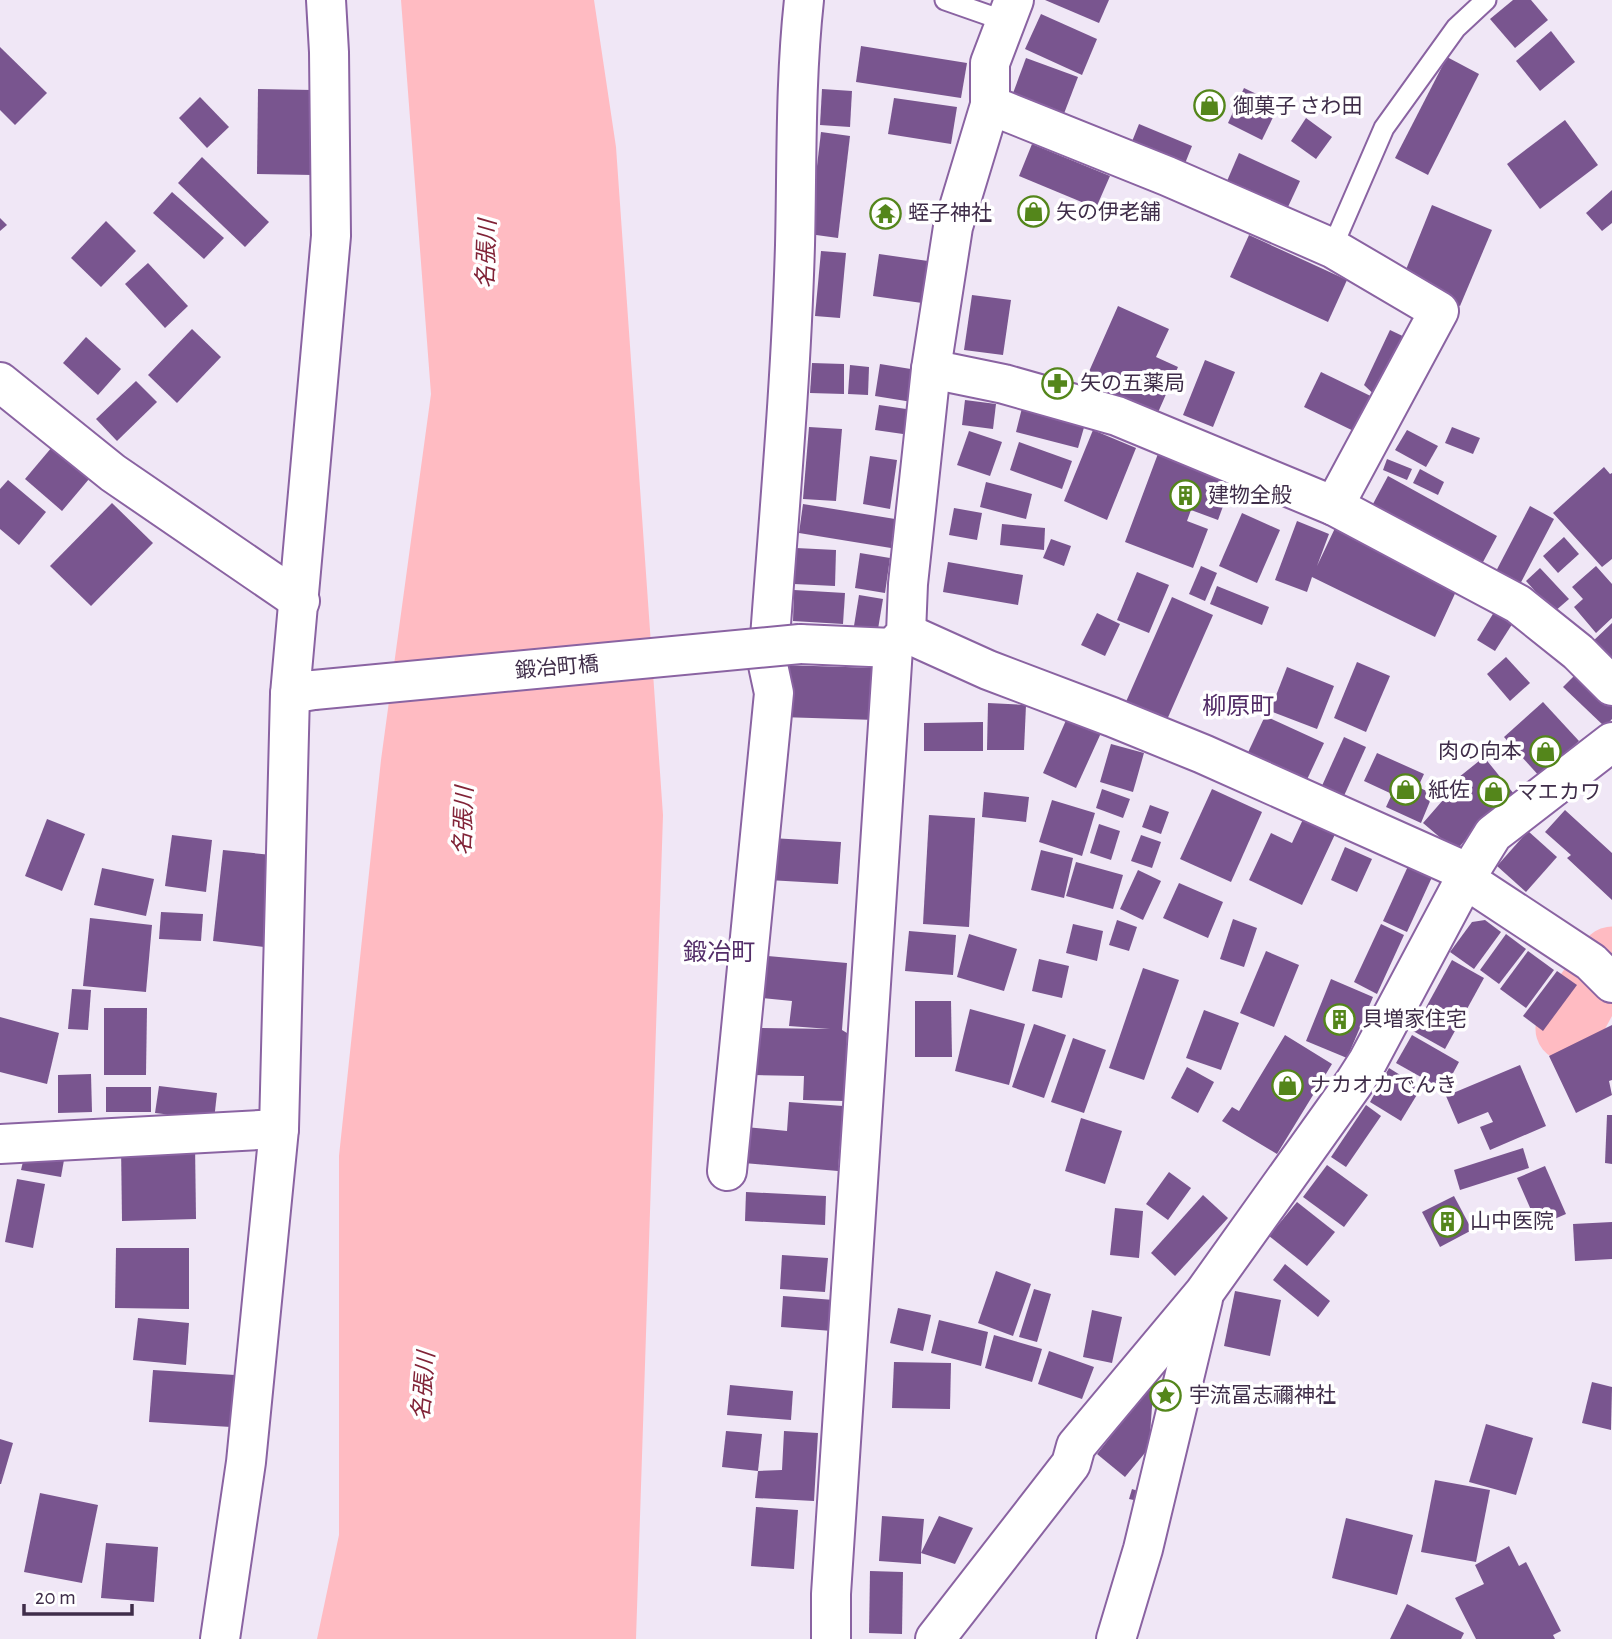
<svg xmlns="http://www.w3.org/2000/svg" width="1612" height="1639" viewBox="0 0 1612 1639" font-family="'Alegreya Sans','Noto Sans JP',sans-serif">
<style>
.water{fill:#ffbbc2}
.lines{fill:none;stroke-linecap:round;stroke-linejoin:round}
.river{stroke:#ffbbc2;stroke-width:65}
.building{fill:#79558f}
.service-casing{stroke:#8a63a2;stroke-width:23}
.minor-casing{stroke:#8a63a2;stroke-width:42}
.tertiary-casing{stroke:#8a63a2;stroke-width:42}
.service{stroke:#fff;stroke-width:19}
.minor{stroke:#fff;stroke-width:38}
.tertiary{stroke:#fff;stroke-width:38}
.minor-bridge-casing{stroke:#8a63a2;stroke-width:42;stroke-linecap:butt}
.minor-bridge{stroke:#fff;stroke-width:38}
.labels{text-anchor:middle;stroke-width:7;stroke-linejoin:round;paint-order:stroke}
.poi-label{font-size:21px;fill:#3f2d49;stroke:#fff;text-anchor:start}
.street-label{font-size:21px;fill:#3f2d49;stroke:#fff}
.water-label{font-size:23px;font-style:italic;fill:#812337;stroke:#fff}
.quarter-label{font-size:24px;fill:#532d68;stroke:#fff}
</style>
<rect width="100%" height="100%" fill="#f0e7f6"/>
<!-- water -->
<polygon class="water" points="401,0 594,0 616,147 663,815 636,1639 317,1639 339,1535 339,1156 381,760 431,394"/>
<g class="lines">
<!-- river -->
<polyline class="river" points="1568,1029 1588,992 1612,959"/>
</g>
<!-- building -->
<g class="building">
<polygon points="1045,0 1109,0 1099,23"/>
<polygon points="1513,0 1531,0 1548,20 1515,48 1490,19"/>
<polygon points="1041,14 1097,39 1082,75 1025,49"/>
<polygon points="1551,31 1575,62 1540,91 1516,61"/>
<polygon points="861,46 967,63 961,98 856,82"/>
<polygon points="0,47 47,93 15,125 0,110"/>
<polygon points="1447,57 1479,74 1428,175 1395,158"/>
<polygon points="1026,58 1078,77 1060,124 1009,104"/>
<polygon points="1244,88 1279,105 1262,140 1228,123"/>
<polygon points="258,89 313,90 313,175 257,174"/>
<polygon points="822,89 852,91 850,127 820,125"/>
<polygon points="200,97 229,127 207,148 179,118"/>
<polygon points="894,98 957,107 951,144 888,134"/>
<polygon points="1306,118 1332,137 1316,159 1291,141"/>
<polygon points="1565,120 1598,165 1540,209 1507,164"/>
<polygon points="1139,124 1192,146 1180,176 1127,154"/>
<polygon points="821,132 850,136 838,238 809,234"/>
<polygon points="1032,144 1110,176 1096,208 1019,176"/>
<polygon points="1239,153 1300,181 1281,222 1221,195"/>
<polygon points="202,157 269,222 245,247 178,183"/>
<polygon points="1612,190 1612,223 1602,231 1586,213"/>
<polygon points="172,192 224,238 204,259 153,213"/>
<polygon points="1432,205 1492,230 1460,306 1401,282"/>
<polygon points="0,218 7,225 0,231"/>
<polygon points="106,221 136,251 101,287 71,258"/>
<polygon points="1249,235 1347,280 1328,322 1230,277"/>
<polygon points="821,251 846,253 840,318 815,316"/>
<polygon points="879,254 935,262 929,304 873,296"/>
<polygon points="148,263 188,306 165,328 125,284"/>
<polygon points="972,295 1011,300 1003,355 964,350"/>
<polygon points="1118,306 1169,329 1156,357 1178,367 1156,417 1083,385"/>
<polygon points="192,329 221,357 177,403 148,375"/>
<polygon points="1390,330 1411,340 1381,401 1364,385"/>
<polygon points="86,337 121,369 98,395 63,363"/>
<polygon points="1205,360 1235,372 1213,427 1183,415"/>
<polygon points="812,363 844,364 844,394 810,393"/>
<polygon points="880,364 917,370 912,402 875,396"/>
<polygon points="850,365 869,367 868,395 848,394"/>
<polygon points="1321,372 1381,401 1364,436 1304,407"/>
<polygon points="136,381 157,402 117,441 96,419"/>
<polygon points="965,400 996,404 993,429 962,425"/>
<polygon points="879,405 913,410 910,435 875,430"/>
<polygon points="1022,408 1085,424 1078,448 1016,432"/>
<polygon points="809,427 842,429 836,501 803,499"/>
<polygon points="1452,427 1480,438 1473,454 1445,443"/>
<polygon points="1093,430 1136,448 1107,520 1064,501"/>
<polygon points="1407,430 1438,446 1426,467 1395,450"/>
<polygon points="969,431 1002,442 990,476 957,465"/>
<polygon points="1019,442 1072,461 1062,489 1010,470"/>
<polygon points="52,447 89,479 62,511 25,479"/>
<polygon points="1159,451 1233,479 1218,520 1191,510 1187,521 1208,529 1193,568 1125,542"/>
<polygon points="870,456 897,460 890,509 863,504"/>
<polygon points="1387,459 1412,469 1407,480 1383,470"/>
<polygon points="1604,467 1610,474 1612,473 1612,559 1602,567 1553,513"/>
<polygon points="1420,469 1444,482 1438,495 1413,483"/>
<polygon points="1388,476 1497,536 1476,575 1367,515"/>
<polygon points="8,480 46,512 19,545 0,529 0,489"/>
<polygon points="986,482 1032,494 1026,519 980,507"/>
<polygon points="112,503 153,543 91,606 50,566"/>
<polygon points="803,504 895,519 891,548 799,533"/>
<polygon points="1530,506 1554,519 1518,588 1494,575"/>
<polygon points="954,508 982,513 977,540 949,535"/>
<polygon points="1242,513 1280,530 1257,583 1219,566"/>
<polygon points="1297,521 1329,534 1317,566 1336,526 1459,585 1435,637 1312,577 1307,592 1275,580"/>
<polygon points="1002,524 1045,528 1044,550 1000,545"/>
<polygon points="1564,537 1579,554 1558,573 1543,556"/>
<polygon points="1051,539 1071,546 1064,566 1043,558"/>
<polygon points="796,548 836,550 835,586 794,584"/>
<polygon points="860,553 890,558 885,593 855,588"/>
<polygon points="948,562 1023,575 1018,605 943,592"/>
<polygon points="1201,566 1217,573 1205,601 1189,594"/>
<polygon points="1596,566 1612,584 1612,618 1596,633 1574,607 1583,599 1572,587"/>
<polygon points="1540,568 1569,599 1554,612 1526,581"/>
<polygon points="1137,572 1169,585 1149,633 1117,620"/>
<polygon points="1217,586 1269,607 1262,625 1210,604"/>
<polygon points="794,590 845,593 843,624 793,621"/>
<polygon points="859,595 883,599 877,635 853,632"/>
<polygon points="1172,597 1213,615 1162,731 1121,713"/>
<polygon points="1499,604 1518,615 1495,651 1477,640"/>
<polygon points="1097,613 1120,624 1105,656 1081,645"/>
<polygon points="1612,623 1612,666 1591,643"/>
<polygon points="1506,657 1530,683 1510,701 1487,674"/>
<polygon points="1357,662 1390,676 1366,732 1334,718"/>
<polygon points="782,665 877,668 876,720 780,717"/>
<polygon points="1287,667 1334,686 1317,729 1270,711"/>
<polygon points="1579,671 1612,703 1612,719 1605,727 1563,687"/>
<polygon points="1543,702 1579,741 1540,777 1504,737"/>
<polygon points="988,703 1026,705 1024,750 987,750"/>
<polygon points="1265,716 1324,743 1304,786 1245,759"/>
<polygon points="1067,718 1101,733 1076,788 1043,773"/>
<polygon points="983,722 983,751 924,751 924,723"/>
<polygon points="1344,737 1366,747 1343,798 1321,788"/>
<polygon points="1111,744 1144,753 1133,792 1100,782"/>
<polygon points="1377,753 1424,774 1418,787 1433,794 1421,823 1386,807 1392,794 1364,781"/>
<polygon points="1484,757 1514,794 1474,826 1476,827 1456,851 1423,823 1443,800 1438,794"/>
<polygon points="1102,789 1130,799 1123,818 1096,808"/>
<polygon points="1212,789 1262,812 1231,882 1180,859"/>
<polygon points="984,792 1029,797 1026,822 982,817"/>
<polygon points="1052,800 1095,813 1082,856 1039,842"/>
<polygon points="1150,805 1169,812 1161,834 1142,827"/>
<polygon points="1565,810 1612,853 1612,900 1567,858 1571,855 1545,832"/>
<polygon points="929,815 975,818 969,927 923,924"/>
<polygon points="1305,815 1337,830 1302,905 1249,880 1271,833 1292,843"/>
<polygon points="47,819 85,834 62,891 25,876"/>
<polygon points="1099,824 1120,831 1111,860 1090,853"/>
<polygon points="1528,831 1557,857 1526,892 1497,866"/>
<polygon points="172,835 212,840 206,892 165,886"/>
<polygon points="1141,835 1161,842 1152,868 1131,861"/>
<polygon points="771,838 841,842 838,884 768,880"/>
<polygon points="1345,847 1372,859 1357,892 1331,880"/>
<polygon points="223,850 282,856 272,948 213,941"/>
<polygon points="1041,850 1073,858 1064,898 1031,890"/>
<polygon points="1076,862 1123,875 1113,909 1066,896"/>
<polygon points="1409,864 1433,875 1407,932 1383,921"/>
<polygon points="102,868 154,879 146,916 94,905"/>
<polygon points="1138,870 1161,881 1143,920 1120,909"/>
<polygon points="1179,883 1223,902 1208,938 1163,918"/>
<polygon points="161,912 203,914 201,941 159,939"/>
<polygon points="90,918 152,925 146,992 83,986"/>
<polygon points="1233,919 1257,928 1244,967 1220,959"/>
<polygon points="1117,920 1137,927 1129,951 1109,945"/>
<polygon points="1485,920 1501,932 1474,969 1450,952 1472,922"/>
<polygon points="1073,924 1103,931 1097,961 1066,953"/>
<polygon points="1381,924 1404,935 1377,994 1354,982"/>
<polygon points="909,931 956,935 953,975 905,971"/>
<polygon points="969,934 1017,949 1004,991 957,977"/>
<polygon points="1506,934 1526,949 1499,984 1480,970"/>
<polygon points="1266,951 1299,965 1274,1027 1240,1013"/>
<polygon points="1528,951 1554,970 1526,1008 1500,989"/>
<polygon points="755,955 847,963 842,1030 847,1033 845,1101 803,1100 804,1076 754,1075 755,1028 830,1029 789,1026 792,1001 752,997"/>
<polygon points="1039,959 1069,966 1062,998 1032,991"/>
<polygon points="1452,960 1484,978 1445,1049 1413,1031"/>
<polygon points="1143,968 1179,980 1144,1080 1109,1068"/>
<polygon points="1557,971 1577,985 1543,1031 1523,1016"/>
<polygon points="1331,979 1373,997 1347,1058 1306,1041"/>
<polygon points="72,989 91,990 88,1030 68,1029"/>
<polygon points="915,1001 951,1001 952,1057 915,1057"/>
<polygon points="104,1008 147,1008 146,1075 104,1075"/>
<polygon points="970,1009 1025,1024 1009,1085 955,1071"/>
<polygon points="1204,1010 1239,1023 1221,1070 1186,1058"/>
<polygon points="0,1017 59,1033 47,1084 0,1072"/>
<polygon points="1034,1024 1066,1035 1044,1098 1012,1087"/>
<polygon points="1612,1025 1612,1080 1609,1081 1612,1095 1576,1113 1549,1056"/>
<polygon points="1285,1035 1332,1064 1277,1154 1222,1121 1232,1107 1239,1111"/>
<polygon points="1412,1035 1459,1062 1444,1090 1396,1063"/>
<polygon points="1073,1038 1106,1050 1084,1113 1051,1102"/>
<polygon points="1520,1065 1546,1126 1490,1150 1480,1127 1493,1122 1488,1112 1458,1124 1446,1096"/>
<polygon points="1187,1067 1214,1082 1198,1113 1171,1098"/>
<polygon points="1389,1068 1421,1088 1401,1121 1370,1102"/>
<polygon points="91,1074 92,1112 58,1113 58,1075"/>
<polygon points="159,1086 217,1093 214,1120 155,1113"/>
<rect x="106" y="1087" width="45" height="25"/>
<polygon points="789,1102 843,1106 838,1171 732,1162 735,1126 787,1131"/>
<polygon points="1366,1105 1381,1116 1346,1167 1331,1157"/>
<polygon points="1607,1115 1612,1115 1612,1164 1605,1163"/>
<polygon points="1081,1118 1122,1131 1105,1184 1065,1171"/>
<polygon points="195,1143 196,1219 122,1221 121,1145"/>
<polygon points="1523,1148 1529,1168 1460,1190 1454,1170"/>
<polygon points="25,1153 64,1160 61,1177 21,1170"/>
<polygon points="1327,1165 1368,1195 1344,1227 1303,1197"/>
<polygon points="1545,1166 1566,1214 1538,1226 1517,1178"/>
<polygon points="1169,1172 1191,1188 1168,1220 1146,1204"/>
<polygon points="17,1179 45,1184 33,1248 5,1242"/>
<polygon points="746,1192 826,1196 825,1225 745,1221"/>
<polygon points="1203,1195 1228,1218 1175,1276 1151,1253"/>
<polygon points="1454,1196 1472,1230 1440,1247 1422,1212"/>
<polygon points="1297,1202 1335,1232 1307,1266 1269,1236"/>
<polygon points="1115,1208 1143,1211 1139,1258 1110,1255"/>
<polygon points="1612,1222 1612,1259 1575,1261 1573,1224"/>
<polygon points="116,1248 189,1248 189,1309 115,1308"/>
<polygon points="782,1255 828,1258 825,1292 780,1289"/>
<polygon points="1285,1264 1330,1301 1318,1317 1273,1280"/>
<polygon points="996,1271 1031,1284 1013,1336 978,1323"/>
<polygon points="1034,1289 1051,1294 1037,1342 1019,1337"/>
<polygon points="1235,1291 1281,1300 1270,1356 1224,1346"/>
<polygon points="783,1296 834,1300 832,1331 781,1327"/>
<polygon points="898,1308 931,1315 923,1351 890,1343"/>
<polygon points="1092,1310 1122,1317 1112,1363 1083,1357"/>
<polygon points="138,1318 189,1323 186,1365 133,1360"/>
<polygon points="939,1320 988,1332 981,1366 931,1353"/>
<polygon points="994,1335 1042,1349 1032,1382 985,1368"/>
<polygon points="1049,1351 1094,1367 1082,1399 1038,1384"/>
<polygon points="894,1362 951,1363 950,1409 892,1408"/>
<polygon points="153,1370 235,1375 231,1427 149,1422"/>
<polygon points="1592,1382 1612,1387 1611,1430 1582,1423"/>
<polygon points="730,1385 793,1391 791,1420 727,1415"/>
<polygon points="1148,1389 1153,1393 1149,1448 1125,1477 1097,1454"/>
<polygon points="1486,1424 1533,1438 1516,1495 1469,1482"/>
<polygon points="726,1431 762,1434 758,1471 722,1467"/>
<polygon points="784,1431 818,1433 814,1501 755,1498 758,1471 782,1470"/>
<polygon points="0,1439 13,1443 1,1484 0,1484"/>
<polygon points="1435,1480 1490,1490 1476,1562 1421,1552"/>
<polygon points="1132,1489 1141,1492 1138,1501 1129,1499"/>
<polygon points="40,1493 98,1505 82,1583 24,1572"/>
<polygon points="756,1507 798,1510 794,1569 751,1566"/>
<polygon points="882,1516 924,1519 921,1553 939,1516 973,1528 955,1564 921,1553 921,1564 879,1561"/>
<polygon points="1346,1518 1413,1535 1397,1595 1332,1578"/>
<polygon points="106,1543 158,1547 154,1602 101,1598"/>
<polygon points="1509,1546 1519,1566 1526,1562 1561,1631 1553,1635 1555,1639 1476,1639 1455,1598 1484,1584 1475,1565"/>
<polygon points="870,1571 903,1572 902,1634 869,1633"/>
<polygon points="1407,1604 1464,1633 1461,1639 1390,1639"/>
</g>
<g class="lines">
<defs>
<g id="service">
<polyline points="945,0 1005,21"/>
<polyline points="1332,248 1384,128 1456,28 1486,0"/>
</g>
<g id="minor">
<polyline points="931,369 1004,384 1117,416 1334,506 1439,311 1332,248 1167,176 990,105"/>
<polyline points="0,382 113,473 300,601"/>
<polyline points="1334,506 1518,604 1578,652 1612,686"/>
<polyline points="906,633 988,670 1112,717 1203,754 1469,873"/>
<polyline points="800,644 893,648"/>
<polyline points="314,690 290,694 331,236 329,52 326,0"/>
<polyline points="1465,879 1591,962 1612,983"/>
<polyline points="0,1144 279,1129"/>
<path d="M727,1171l47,-478 -6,-28c10,-140 23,-280 27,-420 2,-82 0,-163 9,-245"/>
<polyline points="831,1639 831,1594 893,648 906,633 908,584 931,369 953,227 990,105 990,63 1014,0"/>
<polyline points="935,1639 1071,1464 1076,1446 1204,1293 1354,1083 1368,1061 1465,879 1493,834 1612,742"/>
<polyline points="1116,1639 1143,1549 1203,1299"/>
</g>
<polyline id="tertiary" points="220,1639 246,1462 279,1129 290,694"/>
</defs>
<!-- service casing -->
<use href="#service" class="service-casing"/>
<!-- minor casing -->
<use href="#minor" class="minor-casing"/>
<!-- tertiary casing -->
<use href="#tertiary" class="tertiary-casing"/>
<!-- service -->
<use href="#service" class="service"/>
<!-- minor -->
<use href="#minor" class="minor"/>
<!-- tertiary -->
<use href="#tertiary" class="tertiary"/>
<defs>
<polyline id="minor-bridge" points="314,690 800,644"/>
</defs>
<!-- minor-bridge casing -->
<use href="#minor-bridge" class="minor-bridge-casing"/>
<!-- minor-bridge -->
<use href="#minor-bridge" class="minor-bridge"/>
</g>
<!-- icons -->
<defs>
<symbol id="shop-ring" viewBox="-11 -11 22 22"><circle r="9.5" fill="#fff" stroke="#54861b" stroke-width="1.5"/><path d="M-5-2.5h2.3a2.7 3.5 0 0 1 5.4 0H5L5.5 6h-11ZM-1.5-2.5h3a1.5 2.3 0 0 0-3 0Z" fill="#54861b"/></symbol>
<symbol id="temple-ring" viewBox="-11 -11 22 22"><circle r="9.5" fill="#fff" stroke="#54861b" stroke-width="1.5"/><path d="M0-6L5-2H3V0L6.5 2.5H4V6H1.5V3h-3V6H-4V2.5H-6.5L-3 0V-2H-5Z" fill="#54861b"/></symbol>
<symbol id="pharmacy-ring" viewBox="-11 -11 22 22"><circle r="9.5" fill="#fff" stroke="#54861b" stroke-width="1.5"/><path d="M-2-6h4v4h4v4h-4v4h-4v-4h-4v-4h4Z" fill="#54861b"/></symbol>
<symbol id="building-ring" viewBox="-11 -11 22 22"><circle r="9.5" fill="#fff" stroke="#54861b" stroke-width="1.5"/><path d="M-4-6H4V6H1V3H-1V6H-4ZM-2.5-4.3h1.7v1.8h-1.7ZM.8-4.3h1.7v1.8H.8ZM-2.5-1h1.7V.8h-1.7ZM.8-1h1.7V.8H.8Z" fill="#54861b"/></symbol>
<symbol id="sight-ring" viewBox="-11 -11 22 22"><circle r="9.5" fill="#fff" stroke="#54861b" stroke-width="1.5"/><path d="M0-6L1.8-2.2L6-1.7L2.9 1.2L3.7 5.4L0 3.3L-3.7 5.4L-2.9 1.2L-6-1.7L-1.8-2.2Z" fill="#54861b"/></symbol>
</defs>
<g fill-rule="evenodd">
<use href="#shop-ring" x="1192" y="88" width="35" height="35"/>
<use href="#shop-ring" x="1016" y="194" width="35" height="35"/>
<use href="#temple-ring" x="868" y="196" width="35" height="35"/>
<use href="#pharmacy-ring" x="1040" y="366" width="35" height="35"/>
<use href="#building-ring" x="1168" y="478" width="35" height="35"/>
<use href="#shop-ring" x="1528" y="734" width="35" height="35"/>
<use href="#shop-ring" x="1388" y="772" width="35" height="35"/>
<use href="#shop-ring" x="1476" y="774" width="35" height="35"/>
<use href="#building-ring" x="1322" y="1002" width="35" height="35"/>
<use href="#shop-ring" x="1270" y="1068" width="35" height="35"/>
<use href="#building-ring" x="1430" y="1204" width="35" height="35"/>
<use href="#sight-ring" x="1148" y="1378" width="35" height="35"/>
</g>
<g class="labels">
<!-- poi labels -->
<g class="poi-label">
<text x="1233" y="113">御菓子 さわ田</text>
<text x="1056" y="219">矢の伊老舗</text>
<text x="908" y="220">蛭子神社</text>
<text x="1080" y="390">矢の五薬局</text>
<text x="1208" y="502">建物全般</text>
<text x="1522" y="758" text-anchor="end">肉の向本</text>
<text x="1428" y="797">紙佐</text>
<text x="1517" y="799">マエカワ</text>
<text x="1362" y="1026">貝増家住宅</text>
<text x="1310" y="1092">ナカオカでんき</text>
<text x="1470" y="1228">山中医院</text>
<text x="1189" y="1402">宇流冨志禰神社</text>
</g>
<!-- street labels -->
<g class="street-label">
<text transform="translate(557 667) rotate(-5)" y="7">鍛冶町橋</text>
</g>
<!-- water labels -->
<g class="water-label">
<text transform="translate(486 254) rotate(-88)" y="8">名張川</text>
<text transform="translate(463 821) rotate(-88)" y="8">名張川</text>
<text transform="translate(423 1386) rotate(-85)" y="8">名張川</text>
</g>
<!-- quarter labels -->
<g class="quarter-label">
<text x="1238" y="714">柳原町</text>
<text x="719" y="960">鍛冶町</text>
</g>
</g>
<!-- scale -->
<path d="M24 1604v10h108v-10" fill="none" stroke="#3f2d49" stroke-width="3.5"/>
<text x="35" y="1604" font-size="21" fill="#3f2d49" stroke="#ffffff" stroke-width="5" paint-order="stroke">20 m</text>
</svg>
